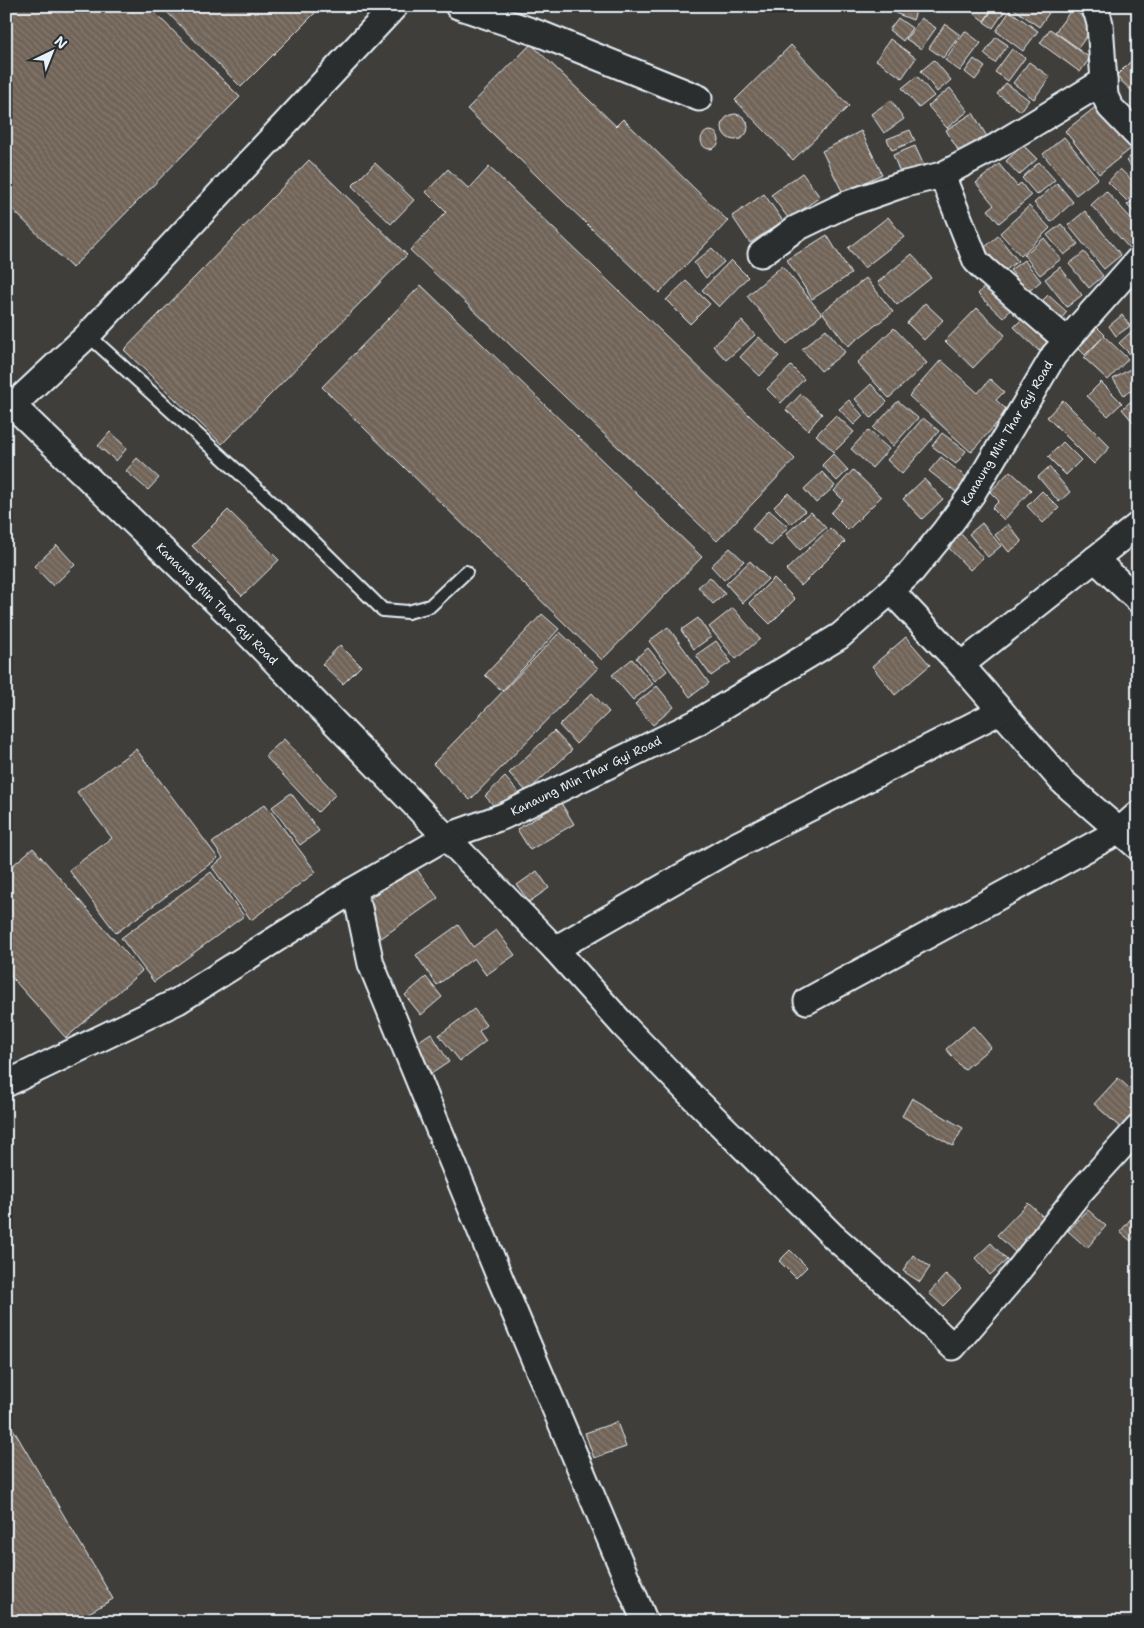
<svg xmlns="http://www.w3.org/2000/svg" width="1144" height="1628" viewBox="0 0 1144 1628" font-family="'Shantell Sans',sans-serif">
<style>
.building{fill:url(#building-back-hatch);stroke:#e8f1f8}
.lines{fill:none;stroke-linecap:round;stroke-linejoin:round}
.service-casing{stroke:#e8f1f8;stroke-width:16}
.minor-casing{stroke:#e8f1f8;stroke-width:29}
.service{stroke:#2a2d2e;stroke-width:12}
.minor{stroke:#2a2d2e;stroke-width:25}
.labels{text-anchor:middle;stroke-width:4;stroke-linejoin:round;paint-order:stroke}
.street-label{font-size:12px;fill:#e8f1f8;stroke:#2a2d2e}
</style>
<defs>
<pattern id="building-back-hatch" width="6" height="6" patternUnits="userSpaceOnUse" patternTransform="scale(1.25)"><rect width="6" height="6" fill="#716458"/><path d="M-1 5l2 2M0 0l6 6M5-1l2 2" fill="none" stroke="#857b71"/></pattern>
</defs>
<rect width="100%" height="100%" fill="#3f3e3b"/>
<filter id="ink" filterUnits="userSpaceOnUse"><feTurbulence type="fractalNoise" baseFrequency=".02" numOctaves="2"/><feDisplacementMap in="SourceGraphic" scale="10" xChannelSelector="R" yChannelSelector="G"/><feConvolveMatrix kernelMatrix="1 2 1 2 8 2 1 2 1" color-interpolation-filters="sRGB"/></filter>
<g filter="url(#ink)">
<!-- building -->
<g class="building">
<polygon points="6,6 148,6 240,97 72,268 6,203"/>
<polygon points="161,6 322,6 241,87"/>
<polygon points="897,6 918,6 913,20 895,13"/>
<polygon points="964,6 994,6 984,21"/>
<polygon points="995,6 1002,6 1006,9 993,28 984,22"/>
<polygon points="1010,6 1045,6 1051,10 1039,27"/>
<polygon points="1072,9 1095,25 1078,48 1055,32"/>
<polygon points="1010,11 1038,31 1023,51 996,31"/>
<polygon points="898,18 912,28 903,41 889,30"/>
<polygon points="921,18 936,28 921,49 906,39"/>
<polygon points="945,24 960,35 943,58 929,48"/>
<polygon points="1050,29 1090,58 1080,72 1040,43"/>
<polygon points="1138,29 1138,44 1131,40"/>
<polygon points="965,31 981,43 960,71 945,60"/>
<polygon points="996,37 1008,45 995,63 984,54"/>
<polygon points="890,39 916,58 902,78 876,60"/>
<polygon points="531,44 616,126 623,119 728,221 659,293 467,109"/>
<polygon points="791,45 849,106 793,160 735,100"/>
<polygon points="1012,49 1025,58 1008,81 995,72"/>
<polygon points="1138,54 1138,97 1116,76"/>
<polygon points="974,59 985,67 975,80 965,72"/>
<polygon points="934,60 951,80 937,92 921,71"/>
<polygon points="1029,62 1050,77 1034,99 1013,83"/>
<polygon points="917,76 934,96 919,108 902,88"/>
<polygon points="1006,83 1029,100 1021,111 997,94"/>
<polygon points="950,88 968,111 947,128 928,106"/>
<polygon points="891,100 904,119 884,133 871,114"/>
<polygon points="1098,105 1133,147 1099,174 1065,131"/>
<polygon points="973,113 989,140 962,157 946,130"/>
<circle cx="735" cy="127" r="13"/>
<polygon points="910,130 915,141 892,150 887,139"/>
<circle cx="710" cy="140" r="9"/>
<polygon points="861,131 882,174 843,193 822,151"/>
<polygon points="1064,137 1098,178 1076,195 1043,154"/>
<polygon points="1023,145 1037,159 1019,175 1006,161"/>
<polygon points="915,146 926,170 903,180 893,155"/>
<polygon points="1138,148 1138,172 1126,161"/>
<polygon points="309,160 407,255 222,444 124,350"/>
<polygon points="1039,162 1055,180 1037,195 1022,178"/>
<polygon points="375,163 414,200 391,224 352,186"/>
<polygon points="999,164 1017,186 1021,183 1031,196 999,223 988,210 994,205 976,183"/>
<polygon points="489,167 795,459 717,541 410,250 446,212 426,192 448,169 469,189"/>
<polygon points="1120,169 1138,186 1138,190 1127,201 1108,182"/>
<polygon points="802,173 820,197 789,219 771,195"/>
<polygon points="1057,183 1073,202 1051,222 1034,203"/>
<polygon points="1106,191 1138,226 1138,240 1129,248 1091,205"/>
<polygon points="764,194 783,221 750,243 732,216"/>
<polygon points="1138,195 1138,217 1127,205"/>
<polygon points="1029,206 1050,228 1021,256 1000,233"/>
<polygon points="1085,211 1121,255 1104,269 1068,225"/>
<polygon points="888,217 904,237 864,268 848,248"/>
<polygon points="1061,224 1078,244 1064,255 1047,235"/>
<polygon points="827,235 851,274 812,299 787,260"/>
<polygon points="998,236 1018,261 1003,272 984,248"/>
<polygon points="1044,238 1061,259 1040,275 1024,255"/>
<polygon points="712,248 724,262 706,278 694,263"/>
<polygon points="1084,252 1103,276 1089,288 1069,264"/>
<polygon points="912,254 931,278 897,305 878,282"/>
<polygon points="731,260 748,277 719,307 702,290"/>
<polygon points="1024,260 1041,281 1028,292 1010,270"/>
<polygon points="782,266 822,314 787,344 747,296"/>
<polygon points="1060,267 1082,295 1067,307 1045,279"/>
<polygon points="866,278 893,312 848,346 822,312"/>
<polygon points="686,281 710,304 690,324 666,300"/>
<polygon points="987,284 1012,308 1003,318 978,294"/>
<polygon points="421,285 702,557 602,660 322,387"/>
<polygon points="1048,295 1067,312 1057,323 1039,304"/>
<polygon points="925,303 943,320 924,340 907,323"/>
<polygon points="977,308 1005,335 973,368 945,341"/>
<polygon points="1122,315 1130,326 1116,336 1109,326"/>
<polygon points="1022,319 1047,342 1039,351 1014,327"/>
<polygon points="742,321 755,335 726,360 713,346"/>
<polygon points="1095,325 1105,335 1085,355 1075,345"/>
<polygon points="894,328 927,363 889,398 857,363"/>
<polygon points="826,329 845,352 821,371 802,349"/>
<polygon points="1132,331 1138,337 1138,351 1132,356 1119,343"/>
<polygon points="1104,336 1128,359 1108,380 1084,358"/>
<polygon points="759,337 779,356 760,376 740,357"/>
<polygon points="941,360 978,393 990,379 1004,392 996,400 1008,411 971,452 909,396"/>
<polygon points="791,366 804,379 781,403 767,389"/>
<polygon points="1130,369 1138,382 1138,386 1124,395 1113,379"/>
<polygon points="1101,382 1122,403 1108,416 1087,396"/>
<polygon points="871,384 887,402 871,418 855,399"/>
<polygon points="801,394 822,414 808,430 786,410"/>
<polygon points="1138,395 1138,428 1122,409"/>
<polygon points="849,400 863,416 854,425 839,409"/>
<polygon points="1063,400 1110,447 1094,464 1047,417"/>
<polygon points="898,401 918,418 893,446 873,428"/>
<polygon points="836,415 854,432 834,452 816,435"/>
<polygon points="923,418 939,431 902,474 887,460"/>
<polygon points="868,430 889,449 872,468 851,449"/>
<polygon points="110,432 127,448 116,461 98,446"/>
<polygon points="942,433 966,451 956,464 932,446"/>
<polygon points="1063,442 1081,460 1066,475 1048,457"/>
<polygon points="833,454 848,470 837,481 822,465"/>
<polygon points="941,457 967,478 956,492 929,471"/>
<polygon points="137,458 159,478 148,490 126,471"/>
<polygon points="1049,467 1070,492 1059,502 1038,477"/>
<polygon points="853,470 881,497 848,530 831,513 843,500 834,491"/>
<polygon points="1010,471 1031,490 1004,520 992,508 999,501 990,492"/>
<polygon points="822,472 835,486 816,503 804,489"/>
<polygon points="924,479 943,499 922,519 903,499"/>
<polygon points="1042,491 1059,508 1043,523 1027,506"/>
<polygon points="788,493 805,511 791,524 774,507"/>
<polygon points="228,510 279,560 242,596 192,546"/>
<polygon points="769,510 788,527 771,546 752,529"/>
<polygon points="811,512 826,528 800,550 786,534"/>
<polygon points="982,523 1001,546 988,557 969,534"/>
<polygon points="1008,524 1022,542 1009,552 995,535"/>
<polygon points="830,528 845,542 801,586 786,570"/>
<polygon points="960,533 983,558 970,570 946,545"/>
<polygon points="57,545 75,565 53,586 34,566"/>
<polygon points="730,548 744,561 724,580 711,566"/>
<polygon points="750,561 768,579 743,603 726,584"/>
<polygon points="710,577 725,594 713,604 698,587"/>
<polygon points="774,578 795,599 770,624 749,603"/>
<polygon points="733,608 760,639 736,659 709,627"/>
<polygon points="542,614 559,629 502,691 485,675"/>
<polygon points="698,618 711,637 694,649 681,630"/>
<polygon points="668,627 709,683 690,697 649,641"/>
<polygon points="560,632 598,668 470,800 433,764"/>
<polygon points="906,637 930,665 895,695 872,666"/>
<polygon points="716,641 731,662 711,676 696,655"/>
<polygon points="340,645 361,666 343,684 322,664"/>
<polygon points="648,648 667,671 655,681 636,658"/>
<polygon points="632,659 653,684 633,700 612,675"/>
<polygon points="657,686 674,707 653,725 635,704"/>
<polygon points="592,693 609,712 576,744 559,725"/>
<polygon points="554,731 572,750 527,792 509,773"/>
<polygon points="284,739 336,794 318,812 265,756"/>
<polygon points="136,749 218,858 116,933 69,870 112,838 77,792"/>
<polygon points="505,777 518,792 499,811 485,796"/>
<polygon points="291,793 319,831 300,845 272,807"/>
<polygon points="561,803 574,824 530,850 517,829"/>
<polygon points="265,804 316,872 251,920 212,867 223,858 212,843"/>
<polygon points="33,848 142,971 66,1038 6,971 6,871"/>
<polygon points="415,867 438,898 377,941 365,902"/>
<polygon points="537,871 549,888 529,902 517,885"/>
<polygon points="211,872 244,916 154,982 121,938"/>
<polygon points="458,925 473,947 496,930 515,955 486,975 474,958 437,985 416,955"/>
<polygon points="426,977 442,997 421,1015 405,995"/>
<polygon points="474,1009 486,1025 479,1031 486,1041 460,1061 439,1035"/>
<polygon points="973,1026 991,1047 964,1070 946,1049"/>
<polygon points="431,1033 449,1062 431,1074 413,1045"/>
<polygon points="1138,1068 1138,1084 1130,1077"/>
<polygon points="1118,1078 1138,1096 1138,1112 1122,1129 1094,1104"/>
<polygon points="912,1098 963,1128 953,1146 902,1116"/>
<polygon points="1028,1203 1049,1222 1018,1255 997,1235"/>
<polygon points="1088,1210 1106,1226 1087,1248 1068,1231"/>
<polygon points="1137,1211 1138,1233 1131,1241 1120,1232"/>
<polygon points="991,1243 1007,1260 990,1275 975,1258"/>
<polygon points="790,1250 807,1267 796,1278 779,1261"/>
<polygon points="913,1255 930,1267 920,1282 903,1271"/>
<polygon points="946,1274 961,1288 943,1306 929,1293"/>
<polygon points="6,1417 113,1599 73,1622 6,1622"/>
<polygon points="617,1422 626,1447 594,1458 585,1433"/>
<polygon points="112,1617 116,1622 106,1622"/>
</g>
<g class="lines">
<defs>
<polyline id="service" points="88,335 304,532 383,610 408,612 430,606 466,572"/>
<g id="minor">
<polyline points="458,6 543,35 699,98"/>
<polyline points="1093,6 1097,13 1100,24 1105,96 1110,107 1138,136"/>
<polyline points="942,175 976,261 985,270 1066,340"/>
<polyline points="761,254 795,229 847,204 901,185 942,175 997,146 1104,81"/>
<polyline points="6,399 228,613 446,837 504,816 696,723 840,636 891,591 912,571 944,532 972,494 1054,355 1138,260"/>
<polyline points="6,412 88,335 395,6"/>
<polyline points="1095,559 1138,600"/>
<polyline points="891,591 961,665 1062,781 1138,847"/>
<polyline points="961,665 1138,525"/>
<polyline points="555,949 733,847 1001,711"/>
<polyline points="807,1001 1119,831 1138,814"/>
<polyline points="6,1084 178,1001 352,891"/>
<polyline points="645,1622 502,1283 371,964 359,908 352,891 446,837 555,949 625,1027 691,1095 834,1237 898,1293 953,1347 1014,1276 1079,1193 1138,1128"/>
</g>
</defs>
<!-- service casing -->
<use href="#service" class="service-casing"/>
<!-- minor casing -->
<use href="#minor" class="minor-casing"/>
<!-- service -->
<use href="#service" class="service"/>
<!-- minor -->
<use href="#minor" class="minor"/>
</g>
</g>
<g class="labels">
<!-- street labels -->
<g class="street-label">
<text transform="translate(1007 433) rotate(-59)" y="4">Kanaung Min Thar Gyi Road</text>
<text transform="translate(217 604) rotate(45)" y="4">Kanaung Min Thar Gyi Road</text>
<text transform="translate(586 776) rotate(-26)" y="4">Kanaung Min Thar Gyi Road</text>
</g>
</g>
<!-- margin -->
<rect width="1144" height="1628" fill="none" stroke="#2a2d2e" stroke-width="25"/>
<rect x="12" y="12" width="1119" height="1603" fill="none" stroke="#e8f1f8" stroke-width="2" filter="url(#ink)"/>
<!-- north arrow -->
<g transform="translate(52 52) rotate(43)" stroke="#2a2d2e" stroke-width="4" paint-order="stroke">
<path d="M0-4L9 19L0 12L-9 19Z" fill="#e8f1f8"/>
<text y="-8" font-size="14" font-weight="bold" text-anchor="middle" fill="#e8f1f8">N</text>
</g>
</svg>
